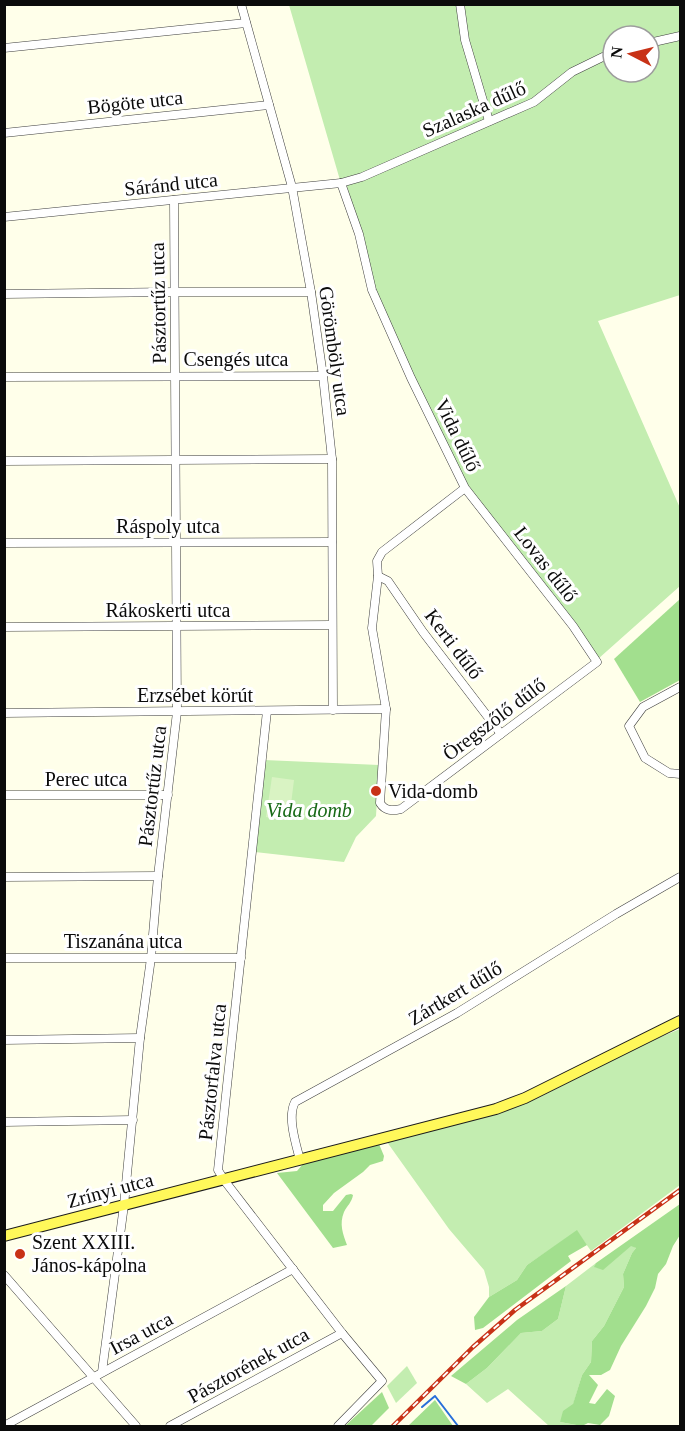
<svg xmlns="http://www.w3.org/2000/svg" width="685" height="1431" viewBox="0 0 685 1431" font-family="Georgia,serif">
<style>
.green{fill:#c3edb0;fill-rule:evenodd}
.forest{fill:#a2df8e}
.pitch{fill:#d9f3c3}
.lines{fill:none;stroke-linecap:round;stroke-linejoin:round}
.stream{stroke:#286fda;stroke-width:2}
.minor-casing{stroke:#3e3e3e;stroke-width:9}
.major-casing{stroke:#1c1c1c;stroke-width:12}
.minor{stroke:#fff;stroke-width:8}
.major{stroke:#fff85a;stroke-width:10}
.rail-casing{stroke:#c83217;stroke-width:4.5}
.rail{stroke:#fff;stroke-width:2;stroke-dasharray:7;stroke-linecap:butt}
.poi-dot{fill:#c83217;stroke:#fff;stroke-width:2}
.labels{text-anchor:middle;stroke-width:6;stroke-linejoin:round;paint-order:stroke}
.street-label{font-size:20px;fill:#0b0b0b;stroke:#fff}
.poi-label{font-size:20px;fill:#0b0b0b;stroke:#fff;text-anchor:start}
.park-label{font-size:20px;font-style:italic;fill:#176916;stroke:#fff}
</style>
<rect width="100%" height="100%" fill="#ffffea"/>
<!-- green -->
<g class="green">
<path d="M289,5h391v290l-82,26 82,187v78l-82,73 -127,-168 -60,-113 -36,-91 -28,-101 -5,1zM613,36h36v36h-36z"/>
<polygon points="264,760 379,765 376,816 356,837 344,862 255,852"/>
<polygon points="680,1029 680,1185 591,1251 577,1231 527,1265 517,1280 489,1297 489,1287 484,1270 449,1229 387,1142 498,1114 540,1097 641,1045"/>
<polygon points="631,1245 636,1248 632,1253 623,1274 624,1287 604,1326 592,1341 591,1362 582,1375 573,1405 560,1422 582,1426 549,1426 508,1389 487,1403 466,1384 487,1368 521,1333 542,1331 558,1319 566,1286 596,1263 595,1267 603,1269"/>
<polygon points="407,1366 417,1383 396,1403 387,1386"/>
</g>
<!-- forest -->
<g class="forest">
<polygon points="680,599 680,680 640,702 614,659"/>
<path d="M379,1144l5,12 -1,5 -13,4 -7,7 -29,21 -11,12v6h10l13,-16 5,-1 2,1c-1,7 -6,11 -9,17 -5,12 -1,22 3,33l-14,3 -56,-75 20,-2 6,-7z"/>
<polygon points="680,1204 680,1235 673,1246 666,1264 658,1274 655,1288 646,1306 621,1346 610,1370 601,1375 589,1375 598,1385 589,1403 595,1404 607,1389 615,1396 609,1416 600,1425 588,1423 582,1426 560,1422 563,1411 573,1404 582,1375 591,1362 592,1341 604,1326 624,1287 623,1274 632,1253 636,1248 631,1246 603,1270 594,1267 596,1263"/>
<polygon points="577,1230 587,1245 568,1256 571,1261 483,1328 475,1330 474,1317 489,1297 517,1280 527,1265"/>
<polygon points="566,1286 558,1319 542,1331 521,1333 487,1368 466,1384 451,1376 517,1320"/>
<polygon points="382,1392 389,1408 371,1426 345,1426"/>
<polygon points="435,1400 453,1426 408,1426"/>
</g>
<!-- pitch -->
<polygon class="pitch" points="272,777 294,780 289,820 266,817"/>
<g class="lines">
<!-- stream -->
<polyline class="stream" points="422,1407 435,1396 458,1426"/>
<defs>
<g id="minor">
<polyline points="241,4 292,187 311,292 323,376 332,459 333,710"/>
<polyline points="460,4 465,40 489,121"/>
<polyline points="649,43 680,36"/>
<polyline points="4,48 246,23"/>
<polyline points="4,133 269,105"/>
<path d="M341,183l18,51 13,56 39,88 54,110 108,138 24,36 -196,147c-9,2 -16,2 -21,-6l6,-94 -14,-81 6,-52 -1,-15 5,-9 83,-64"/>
<polyline points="4,217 341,183 362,177 534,102 572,72 613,52"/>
<polyline points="4,294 174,292 311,292"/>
<polyline points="4,377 323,376"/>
<polyline points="4,461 332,459"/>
<polyline points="4,543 332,542"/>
<polyline points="378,576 388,581 423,632 501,734"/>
<polyline points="4,627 332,625"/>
<polyline points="680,687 643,707 629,726 645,758 669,773 680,774"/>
<polyline points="267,711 218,1170 224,1180 342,1333 382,1381 338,1426"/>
<polyline points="4,713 386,709"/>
<polyline points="4,795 168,795"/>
<polyline points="4,877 158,876"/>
<polyline points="4,958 241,958"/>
<polyline points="4,1040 140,1038"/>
<polyline points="4,1122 133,1120"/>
<path d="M300,1160c-4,-16 -13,-43 -5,-58l162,-89 159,-99 64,-37"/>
<polyline points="4,1275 136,1426"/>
<polyline points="102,1372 124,1205 140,1038 151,958 158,876 177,712 174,200"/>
<polyline points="4,1426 293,1269"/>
<polyline points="170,1426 342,1333"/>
</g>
<polyline id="major" points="4,1236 496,1109 525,1098 680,1021"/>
</defs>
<!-- minor casing -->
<use href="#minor" class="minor-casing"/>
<!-- major casing -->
<use href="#major" class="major-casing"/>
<!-- minor -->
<use href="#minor" class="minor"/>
<!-- major -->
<use href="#major" class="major"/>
<defs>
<polyline id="rail" points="393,1426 473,1347 515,1310 680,1190"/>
</defs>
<!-- rail casing -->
<use href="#rail" class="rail-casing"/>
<!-- rail -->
<use href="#rail" class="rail"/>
</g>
<!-- markers -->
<g class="poi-dot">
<circle cx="376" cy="791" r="6"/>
<circle cx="20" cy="1254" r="6"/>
</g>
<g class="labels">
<!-- street labels -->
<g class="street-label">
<text transform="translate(135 102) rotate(-6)" y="7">Bögöte utca</text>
<text transform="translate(474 109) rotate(-24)" y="7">Szalaska dűlő</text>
<text transform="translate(171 184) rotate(-6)" y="7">Sáránd utca</text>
<text transform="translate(158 303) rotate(-91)" y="7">Pásztortűz utca</text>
<text transform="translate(335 351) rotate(82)" y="7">Görömböly utca</text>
<text x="236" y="366">Csengés utca</text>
<text transform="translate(458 435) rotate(64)" y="7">Vida dűlő</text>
<text x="168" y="533">Ráspoly utca</text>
<text transform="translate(546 564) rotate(52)" y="7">Lovas dűlő</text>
<text x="168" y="617">Rákoskerti utca</text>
<text transform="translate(454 644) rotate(53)" y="7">Kerti dűlő</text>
<text x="195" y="702">Erzsébet körút</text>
<text transform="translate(494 719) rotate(-37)" y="7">Öregszőlő dűlő</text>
<text x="86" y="786">Perec utca</text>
<text transform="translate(152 786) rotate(-83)" y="7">Pásztortűz utca</text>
<text x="123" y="948">Tiszanána utca</text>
<text transform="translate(455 993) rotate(-31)" y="7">Zártkert dűlő</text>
<text transform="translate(212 1072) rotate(-84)" y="7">Pásztorfalva utca</text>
<text transform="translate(110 1190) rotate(-15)" y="7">Zrínyi utca</text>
<text transform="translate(141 1333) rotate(-28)" y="7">Irsa utca</text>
<text transform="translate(248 1365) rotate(-29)" y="7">Pásztorének utca</text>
</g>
<!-- poi labels -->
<g class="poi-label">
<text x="388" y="798">Vida-domb</text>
<text x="32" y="1249">Szent XXIII.<tspan x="32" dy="23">János-kápolna</tspan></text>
</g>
<!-- park labels -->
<g class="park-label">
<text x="309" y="817">Vida domb</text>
</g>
</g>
<!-- border -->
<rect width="685" height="1431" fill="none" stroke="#0b0b0b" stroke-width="12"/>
<!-- north arrow -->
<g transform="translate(631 54) rotate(277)"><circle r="28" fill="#ffffff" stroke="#9d9d9d" stroke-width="1.5"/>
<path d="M0-4.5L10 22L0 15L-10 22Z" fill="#c83217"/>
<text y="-9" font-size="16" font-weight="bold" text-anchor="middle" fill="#0b0b0b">N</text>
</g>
</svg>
